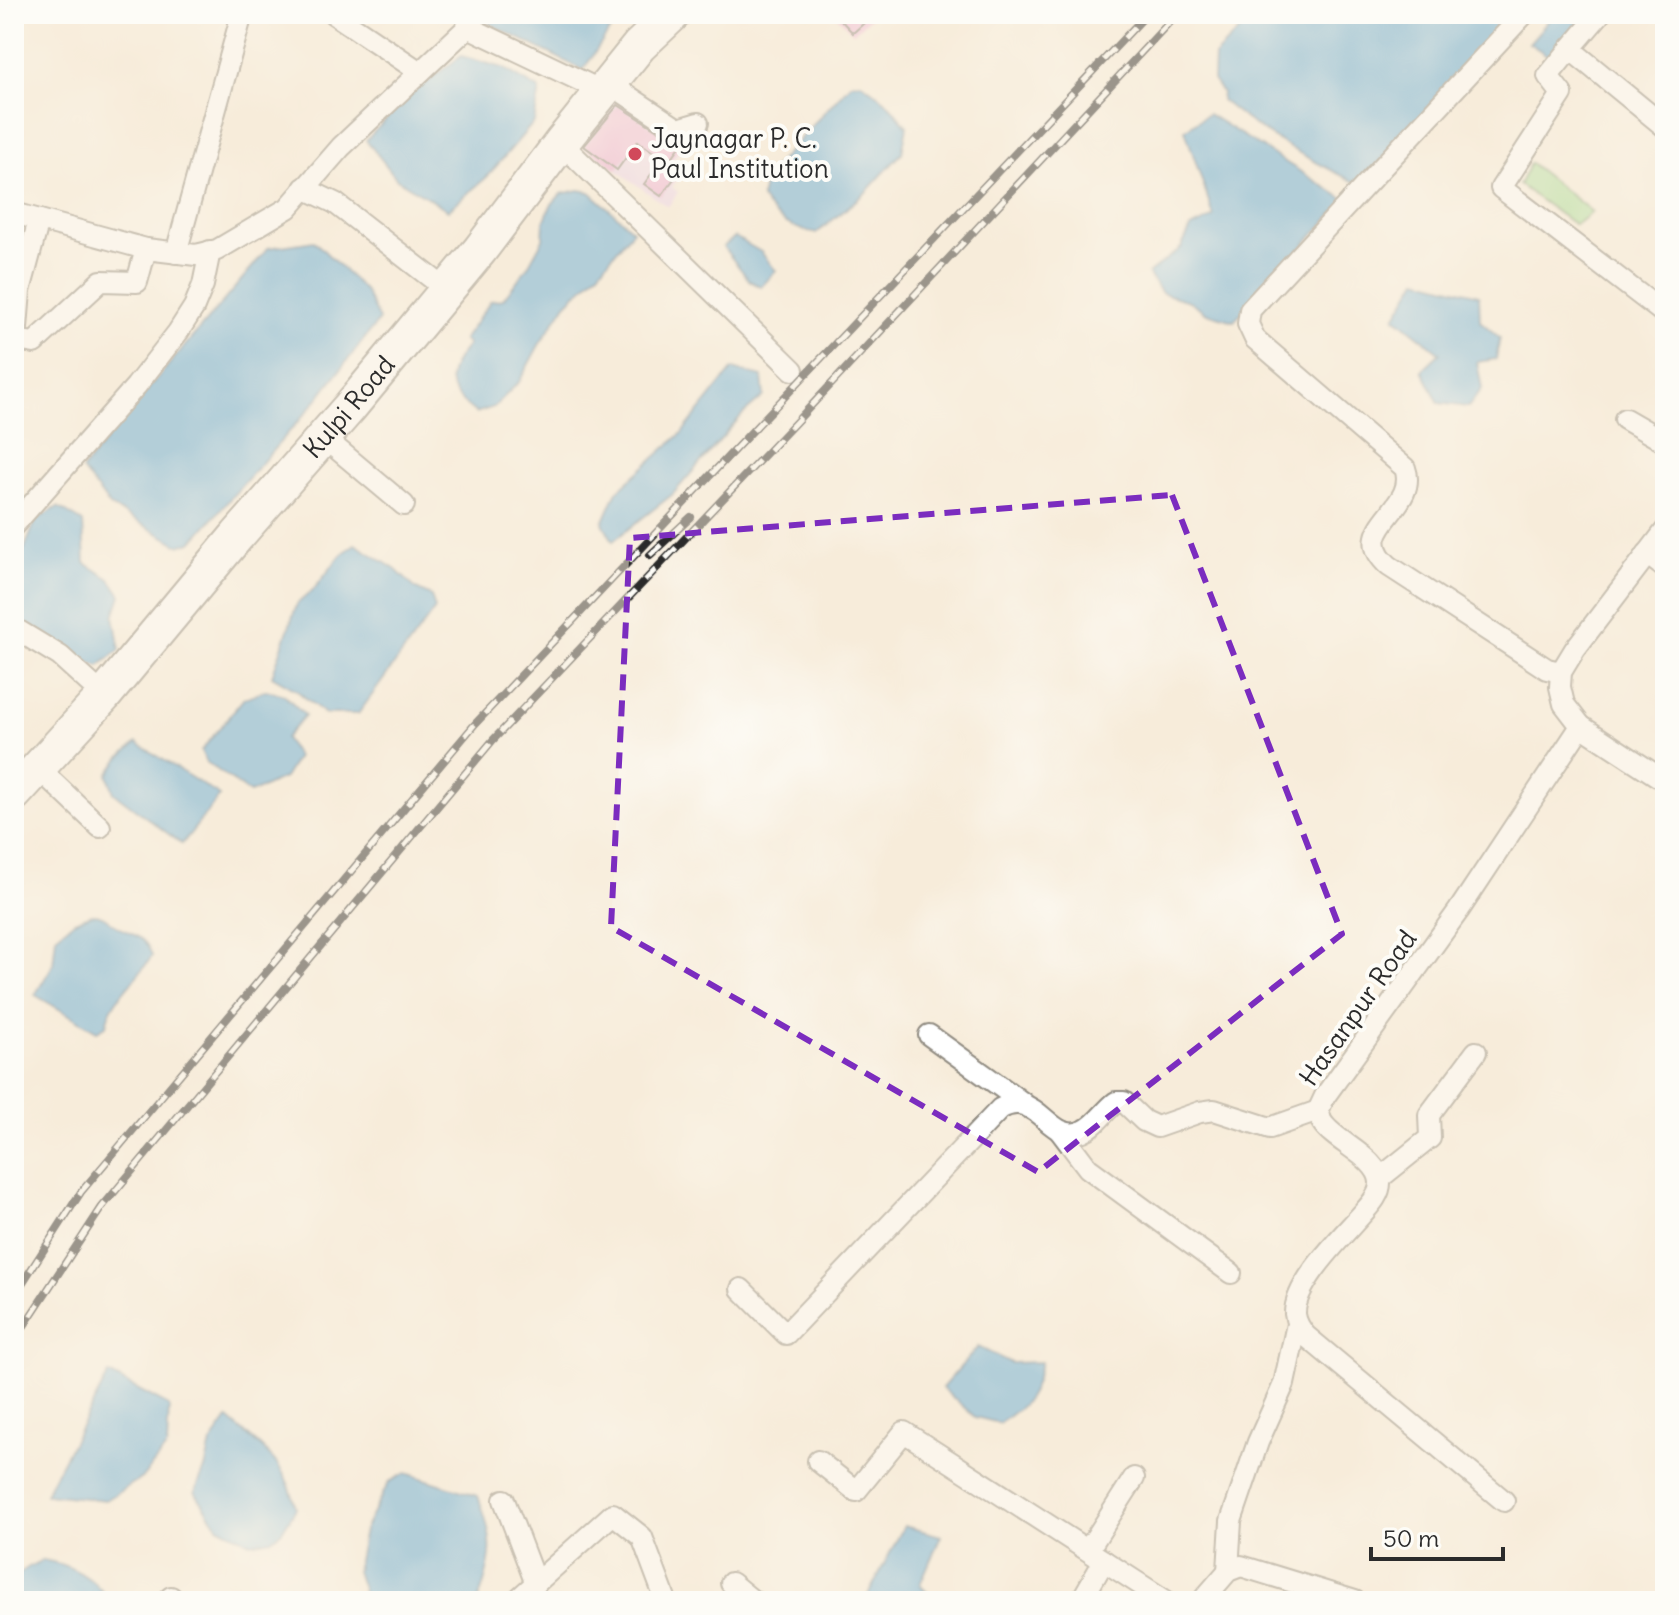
<svg xmlns="http://www.w3.org/2000/svg" width="1679" height="1615" viewBox="0 0 1679 1615" font-family="Delius,sans-serif">
<style>
.built{fill:#ebd1eb}
.green{fill:#9ed98d;stroke:#64825c;stroke-width:2}
.water{fill:#5ea9d6;stroke:#446a80;stroke-width:2}
.building{fill:#eca3d1}
.lines{fill:none;stroke-linecap:round;stroke-linejoin:round}
.minor-casing{stroke:#918c82;stroke-width:24}
.primary-casing{stroke:#918c82;stroke-width:38}
.minor{stroke:#fff;stroke-width:20}
.primary{stroke:#fff;stroke-width:34}
.rail-casing{stroke:#2b2b2b;stroke-width:8}
.rail{stroke:#fdfcf7;stroke-width:5;stroke-dasharray:15;stroke-linecap:butt}
.marked{fill:none;stroke:#7b2cbf;stroke-width:6;stroke-dasharray:16 10;stroke-linejoin:round}
.poi-dot{fill:#d1495b;stroke:#fdfcf7;stroke-width:3}
.labels{text-anchor:middle;stroke-width:8;stroke-linejoin:round;paint-order:stroke}
.poi-label{font-size:26px;fill:#2b2b2b;stroke:#fdfcf7;text-anchor:start}
.street-label{font-size:26px;fill:#2b2b2b;stroke:#fdfcf7}
</style>
<rect width="100%" height="100%" fill="#fdfcf7"/>
<filter id="ink" filterUnits="userSpaceOnUse"><feTurbulence type="fractalNoise" baseFrequency=".0125" numOctaves="2"/><feDisplacementMap in="SourceGraphic" scale="16" xChannelSelector="R" yChannelSelector="G"/><feConvolveMatrix kernelMatrix="1 2 1 2 8 2 1 2 1" color-interpolation-filters="sRGB"/></filter>
<filter id="wash" filterUnits="userSpaceOnUse"><feTurbulence type="fractalNoise" baseFrequency=".006" numOctaves="4" result="noise"/><feDisplacementMap in="SourceGraphic" scale="32" xChannelSelector="R" yChannelSelector="G"/><feGaussianBlur stdDeviation="1.8" result="paint"/><feColorMatrix in="noise" values="0 0 0 0 0 0 0 0 0 0 0 0 0 0 0 0 0 1.4 0 .05"/><feComposite in="paint" operator="in"/></filter>
<g filter="url(#wash)">
<rect width="100%" height="100%" fill="#f7ecda"/>
<!-- built -->
<polygon class="built" points="613,94 685,144 671,163 683,172 672,187 678,192 668,207 578,143"/>
<!-- green -->
<polygon class="green" points="1530,163 1592,212 1575,225 1519,185"/>
<!-- water -->
<g class="water">
<polygon points="492,14 621,14 583,70 486,22"/>
<path d="M1256,14h263l-160,170c-49,-24 -96,-49 -138,-84l1,-7 -9,-13 1,-24z"/>
<polygon points="1554,14 1565,14 1579,24 1550,57 1529,43"/>
<polygon points="461,56 503,68 540,90 534,122 487,177 448,210 397,179 366,140 413,92"/>
<path d="M861,82l25,19 21,25 -5,27 -36,39 -49,41c-25,-4 -42,-13 -56,-35l5,-22 85,-93z"/>
<polygon points="1208,114 1346,200 1234,321 1207,313 1189,301 1162,293 1148,274 1181,248 1191,228 1214,217 1185,130"/>
<path d="M579,190l11,2 43,38 -34,42 -33,32 -27,41 -20,37 -25,25 -18,6c-32,-24 -34,-38 -8,-68l-5,-5 28,-39 12,-2 24,-31 16,-29 1,-17 7,-17 10,-11z"/>
<polygon points="735,237 761,252 776,271 761,287 750,281 723,247"/>
<path d="M314,241l51,50 14,29 -68,87 -119,135 -13,3 -69,-39 -28,-36c59,-77 125,-147 186,-222z"/>
<polygon points="1418,279 1479,295 1480,321 1500,338 1496,359 1477,362 1482,389 1468,407 1439,403 1422,370 1440,353 1395,317"/>
<polygon points="733,369 762,377 764,396 742,415 673,494 613,541 603,523 617,491 681,434"/>
<polygon points="58,507 83,522 85,563 110,579 121,595 114,616 120,650 99,666 83,661 58,643 14,620 14,557 24,550 36,520"/>
<polygon points="355,544 395,569 416,589 431,596 435,609 358,714 325,714 296,690 272,676 297,604 314,589 341,555"/>
<polygon points="266,690 284,695 305,715 285,738 297,757 284,778 250,793 206,762 201,751 244,698"/>
<polygon points="137,743 220,796 182,844 114,793 108,775 120,758"/>
<path d="M92,914c14,0 16,8 28,14 15,8 26,9 32,28 -14,23 -43,44 -46,70l-9,5 -62,-36 18,-30 3,-29 18,-15z"/>
<path d="M978,1347l33,16 30,-1c-7,33 -13,42 -42,61l-24,-6 -33,-29z"/>
<polygon points="109,1374 169,1406 167,1447 143,1477 106,1500 45,1494"/>
<path d="M228,1419c36,32 56,39 68,89l-14,23 -11,8 -19,4 -34,-17 -23,-34 10,-23 6,-26z"/>
<path d="M406,1473l72,23c17,45 16,60 0,105h-112l-10,-30 8,-41 25,-48z"/>
<polygon points="904,1526 941,1536 920,1584 935,1601 865,1601"/>
<path d="M43,1560c29,5 50,17 67,41h-96c0,-27 5,-30 29,-41z"/>
</g>
<g id="blocks">
<!-- building -->
<g class="building">
<polygon points="835,14 874,14 853,33"/>
<polygon points="618,105 681,145 668,163 638,141 617,170 584,146"/>
<polygon points="662,160 679,172 661,196 644,184"/>
</g>
</g>
</g>
<g filter="url(#ink)">
<use href="#blocks" fill-opacity="0" stroke="#918c82" stroke-width="2"/>
<g class="lines">
<defs>
<g id="minor">
<polyline points="334,14 420,72"/>
<path d="M1524,14l-274,296 -2,14 7,15 150,129c15,41 -59,60 -16,98l158,103 14,3"/>
<polyline points="468,27 604,92"/>
<polyline points="1570,49 1600,14"/>
<polyline points="610,84 678,129 698,123"/>
<polyline points="1665,127 1570,49 1548,76 1562,94 1501,188 1665,314"/>
<polyline points="561,143 793,370"/>
<polyline points="304,188 335,203 447,290"/>
<polyline points="14,213 146,249 196,255 217,250 288,208 341,147 468,27 478,14"/>
<polyline points="39,220 20,291 16,340 34,343 101,281 137,282 146,249"/>
<polyline points="176,253 242,14"/>
<polyline points="1625,419 1665,442"/>
<polyline points="323,437 404,505"/>
<polyline points="14,525 136,386 178,332 194,307 203,285 210,251"/>
<polyline points="1665,531 1575,649 1561,672 1560,687 1564,704 1581,726 1665,781"/>
<polyline points="1647,554 1665,568"/>
<polyline points="14,628 60,656 104,696"/>
<polyline points="38,768 100,827"/>
<polyline points="929,1035 1023,1103"/>
<polyline points="1060,1131 1088,1168 1231,1273"/>
<polyline points="1380,1178 1430,1138 1429,1115 1476,1052"/>
<path d="M741,1289l45,45 214,-225c38,-22 49,37 83,22 13,-5 22,-21 33,-29h8l20,19 13,6 43,-15 14,-2 56,18 48,-17"/>
<polyline points="818,1461 856,1491 904,1432 1166,1601"/>
<polyline points="504,1500 536,1584"/>
<path d="M1504,1501l-198,-165c-6,-7 -10,-13 -11,-22 -1,-31 47,-77 67,-100 8,-9 18,-19 18,-31 0,-25 -46,-41 -58,-61 -2,-3 -2,-8 -4,-11l7,-15 134,-186 122,-184"/>
<polyline points="1088,1550 1134,1478"/>
<polyline points="1228,1571 1231,1521 1258,1442 1284,1384 1297,1324"/>
<polyline points="731,1583 753,1601"/>
<polyline points="171,1597 171,1601"/>
<polyline points="516,1601 613,1514 642,1537 666,1601"/>
<polyline points="1081,1601 1104,1561"/>
<polyline points="1202,1601 1228,1571 1241,1566 1355,1601"/>
</g>
<g id="primary">
<path id="s1" d="M14,794l90,-98 133,-160 112,-128 131,-158 81,-107 78,-97 34,-32"/>
</g>
</defs>
<!-- minor casing -->
<use href="#minor" class="minor-casing"/>
<!-- primary casing -->
<use href="#primary" class="primary-casing"/>
<!-- minor -->
<use href="#minor" class="minor"/>
<!-- primary -->
<use href="#primary" class="primary"/>
<defs>
<g id="rail">
<polyline points="650,555 691,517"/>
<polyline points="14,1296 81,1192 475,724 1147,14"/>
<polyline points="14,1341 102,1207 493,740 795,423 1177,14"/>
</g>
</defs>
<!-- rail casing -->
<use href="#rail" class="rail-casing"/>
<!-- rail -->
<use href="#rail" class="rail"/>
</g>
</g>
<!-- marked area -->
<path d="M0 0H1679V1615H0ZM1172,495l170,439 -304,238 -427,-245 19,-389z" fill="#f7ecda" fill-opacity=".55" fill-rule="evenodd"/>
<path class="marked" d="M1172,495l170,439 -304,238 -427,-245 19,-389z"/>
<!-- markers -->
<circle class="poi-dot" cx="635" cy="154" r="8"/>
<g class="labels">
<!-- poi labels -->
<g class="poi-label">
<text x="651" y="148">Jaynagar P. C.<tspan x="651" dy="30">Paul Institution</tspan></text>
</g>
<!-- street labels -->
<g class="street-label">
<text dy="9" stroke="none"><textPath href="#s1" startOffset="512">Kulpi Road</textPath></text>
<text transform="translate(1358 1008) rotate(-55)" y="9">Hasanpur Road</text>
</g>
</g>
<!-- margin -->
<rect width="1679" height="1615" fill="none" stroke="#fdfcf7" stroke-width="48"/>
<!-- scale -->
<path d="M1371 1547v12h132v-12" fill="none" stroke="#2b2b2b" stroke-width="4"/>
<text x="1383" y="1547" font-size="24" fill="#2b2b2b" stroke="#fdfcf7" stroke-width="6" paint-order="stroke">50 m</text>
</svg>
